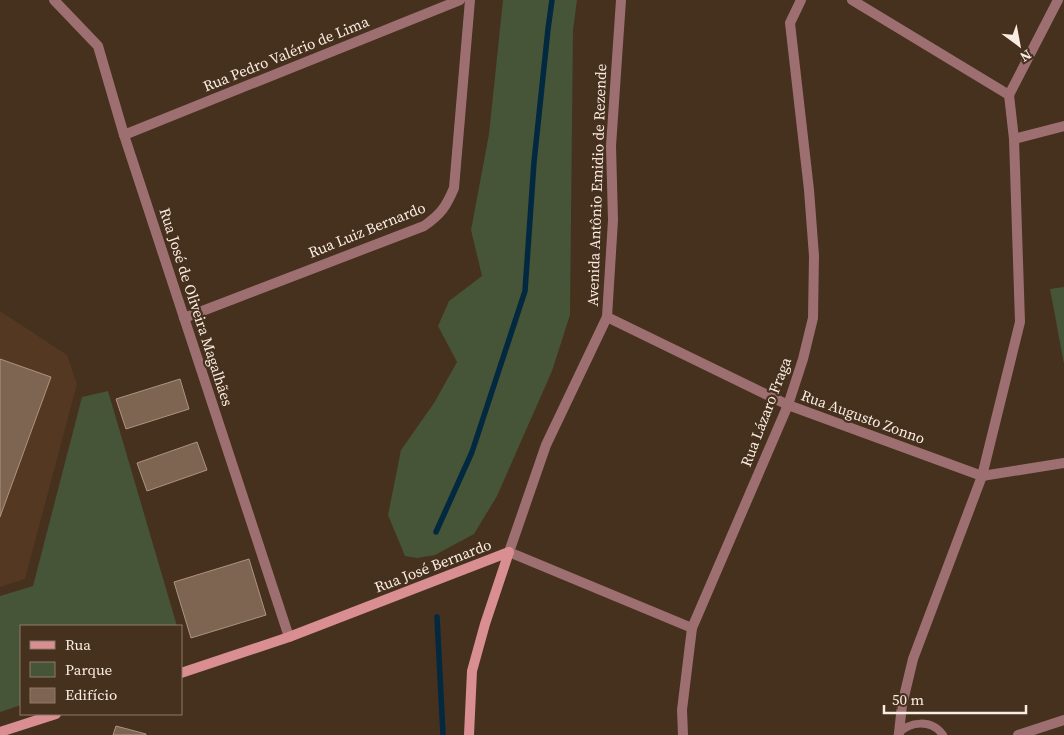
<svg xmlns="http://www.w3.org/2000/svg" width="1064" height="735" viewBox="0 0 1064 735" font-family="'Source Serif 4',serif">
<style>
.built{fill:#543822}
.green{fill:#465438}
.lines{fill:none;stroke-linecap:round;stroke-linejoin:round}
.stream{stroke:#032940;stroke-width:5.5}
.building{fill:#7d6552;stroke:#ae947f}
.lane{stroke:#9e6f71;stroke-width:8}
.street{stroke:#9e6f71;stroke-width:10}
.secondary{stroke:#d98e92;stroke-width:10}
.labels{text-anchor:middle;stroke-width:4.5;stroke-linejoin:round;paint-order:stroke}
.street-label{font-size:15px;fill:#fbece1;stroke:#46301e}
</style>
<rect width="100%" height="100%" fill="#46301e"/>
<!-- built -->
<polygon class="built" points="0,311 67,355 77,384 25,579 0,587"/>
<!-- green -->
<g class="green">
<polygon points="503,0 577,0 573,30 570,315 552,371 497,496 474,534 435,555 417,558 405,556 388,515 401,450 434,403 457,362 438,326 449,301 482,276 471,230 489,134"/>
<polygon points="1064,287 1064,364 1050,289"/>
<polygon points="108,391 177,626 21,626 21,705 0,712 0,596 33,586 82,397"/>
</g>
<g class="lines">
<!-- stream -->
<g class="stream">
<polyline points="436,532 472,452 525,291 534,162 548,29 552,0"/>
<polyline points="437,617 443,735"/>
</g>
</g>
<!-- building -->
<g class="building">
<polygon points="0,359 51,377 0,517"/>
<polygon points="180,379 189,409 126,429 116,399"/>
<polygon points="197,442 207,470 147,491 137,463"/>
<polygon points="249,559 266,615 191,638 174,582"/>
<polygon points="116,726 146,734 146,735 113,735"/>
</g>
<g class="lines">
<!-- lane -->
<path class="lane" d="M898,734c12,-13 33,-15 45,1"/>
<!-- street -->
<g class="street">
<polyline points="54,0 98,46 124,135 289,637"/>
<polyline points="621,0 611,146 613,220 607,317 546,445 509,552 692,628"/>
<polyline points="852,0 1009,95"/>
<polyline points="124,135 460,0"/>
<polyline points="1014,139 1064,126"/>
<polyline points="607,317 788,405 982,476 1064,463"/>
<path d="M184,318l240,-92c17,-12 22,-19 30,-38l16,-188"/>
<polyline points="899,733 902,705 913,659 982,476 1020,322 1014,139 1009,95 1058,0"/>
<polyline points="683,735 682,710 692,628 788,405 803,359 813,318 814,256 809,190 790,23 801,0"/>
<polyline points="1018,735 1064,720"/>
</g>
<!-- secondary -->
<g class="secondary">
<polyline points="181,673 289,637 509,552"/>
<polyline points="0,732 56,714"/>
<polyline points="469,735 472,671 485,624 509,552"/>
</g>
</g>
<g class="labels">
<!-- street labels -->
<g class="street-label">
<text transform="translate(286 54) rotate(-22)" y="5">Rua Pedro Valério de Lima</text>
<text transform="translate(597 185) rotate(-88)" y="5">Avenida Antônio Emidio de Rezende</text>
<text transform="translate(367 230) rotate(-22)" y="5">Rua Luiz Bernardo</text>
<text transform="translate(196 307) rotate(72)" y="5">Rua José de Oliveira Magalhães</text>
<text transform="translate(766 412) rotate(-69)" y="5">Rua Lázaro Fraga</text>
<text transform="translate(863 417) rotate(20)" y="5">Rua Augusto Zonno</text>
<text transform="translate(433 566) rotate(-21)" y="5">Rua José Bernardo</text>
</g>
</g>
<!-- legend -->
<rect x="20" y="625" width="162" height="90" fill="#46301e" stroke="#8e7b6c"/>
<rect x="30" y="641" width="25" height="8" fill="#d98e92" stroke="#8e7b6c"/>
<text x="65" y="650" font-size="15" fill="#fbece1">Rua</text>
<rect x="30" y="662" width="25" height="15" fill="#465438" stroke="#8e7b6c"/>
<text x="65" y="675" font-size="15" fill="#fbece1">Parque</text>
<rect x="30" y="688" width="25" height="15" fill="#7d6552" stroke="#8e7b6c"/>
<text x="65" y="700" font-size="15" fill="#fbece1">Edifício</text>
<!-- north arrow -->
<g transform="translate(1019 45) rotate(148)" stroke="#46301e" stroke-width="4" paint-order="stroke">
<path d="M0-4L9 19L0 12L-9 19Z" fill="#fbece1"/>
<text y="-8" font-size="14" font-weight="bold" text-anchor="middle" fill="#fbece1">N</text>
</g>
<!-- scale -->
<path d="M884 705v8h142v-8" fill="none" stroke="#fbece1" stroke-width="2.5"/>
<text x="892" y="705" font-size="15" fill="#fbece1" stroke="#46301e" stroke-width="4" paint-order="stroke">50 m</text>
</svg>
